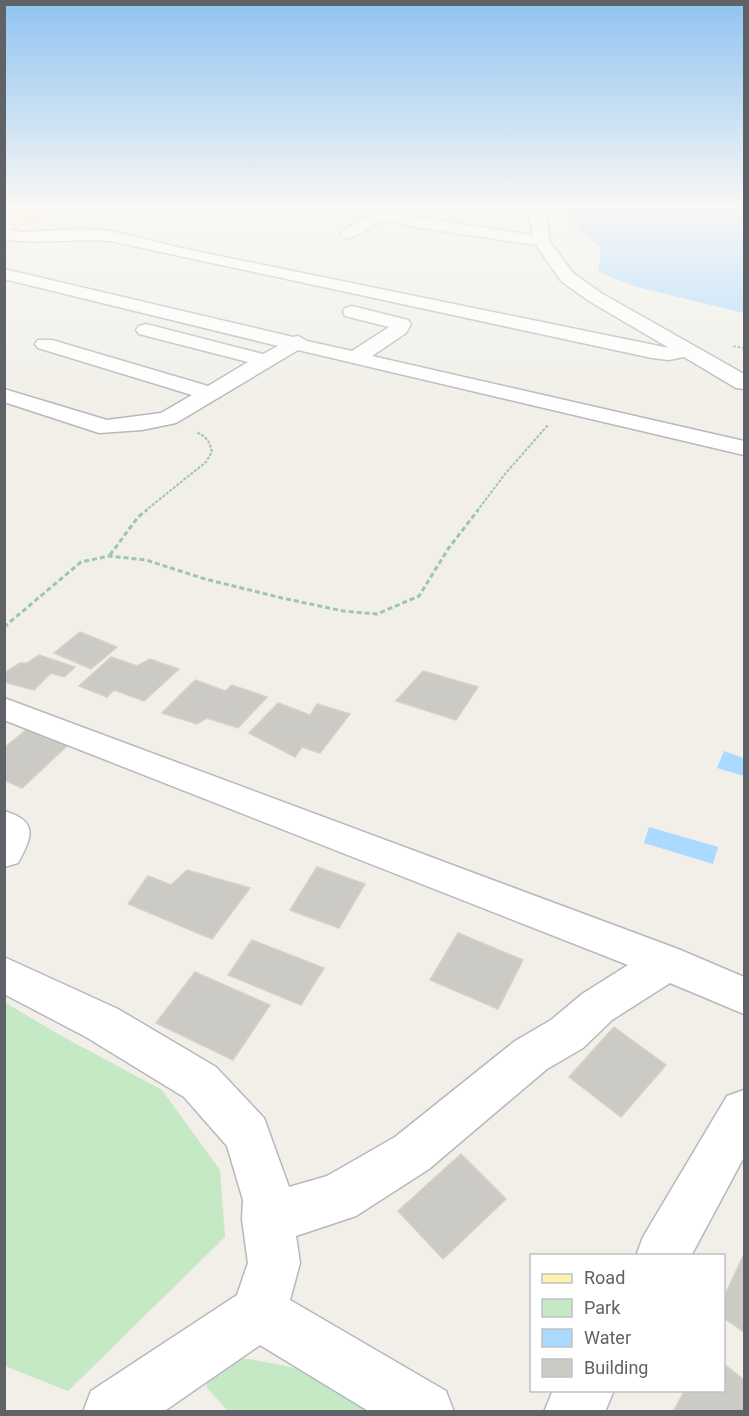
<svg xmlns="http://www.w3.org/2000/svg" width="749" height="1416" viewBox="0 0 749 1416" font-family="Roboto,sans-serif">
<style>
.green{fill:#c5e8c5}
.water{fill:#aadaff}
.building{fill:#cccac5;stroke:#d6d1c6;stroke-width:1.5}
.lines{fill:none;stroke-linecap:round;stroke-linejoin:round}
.minor-casing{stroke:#b5b8bc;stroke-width:3}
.major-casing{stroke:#f2c960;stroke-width:3}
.path-far1{stroke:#9cc7a9;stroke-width:2;stroke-dasharray:3 1.5;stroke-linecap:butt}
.path{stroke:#9cc7a9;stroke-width:3;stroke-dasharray:5 3;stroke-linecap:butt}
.minor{fill:#fff;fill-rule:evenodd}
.major{fill:#fff2af;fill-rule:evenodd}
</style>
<rect width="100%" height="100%" fill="#f1efe8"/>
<!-- green -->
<g class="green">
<polygon points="4,1002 58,1034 162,1090 220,1170 225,1237 68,1391 5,1366"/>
<polygon points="206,1356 249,1359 322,1373 381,1411 228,1411 207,1388"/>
</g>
<!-- water -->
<g class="water">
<polygon points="568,208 744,208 744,313 637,287 598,272 601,249 564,215"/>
<polygon points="724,751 744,758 744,776 717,768"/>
<polygon points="649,827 718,847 713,864 644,843"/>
</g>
<!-- building -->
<g class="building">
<polygon points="80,632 117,647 91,669 54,653"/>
<polygon points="39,655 75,667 64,677 51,673 34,690 4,682 4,673 20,663 27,663"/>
<polygon points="111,657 137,666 150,659 179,669 144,701 114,690 107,697 79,686"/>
<polygon points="423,671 478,687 456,720 396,701"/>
<polygon points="195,680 225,691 232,685 267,697 238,728 207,718 197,724 162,713"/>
<polygon points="278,703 310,715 317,704 350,714 320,753 302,747 295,757 249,733"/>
<polygon points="26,730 68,745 22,788 4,780 4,748"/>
<polygon points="317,867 365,884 339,928 290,910"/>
<polygon points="187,870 250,888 212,939 128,904 148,876 171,885"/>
<polygon points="458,933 523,960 498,1009 430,980"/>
<polygon points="252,940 324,968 301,1005 228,975"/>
<polygon points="195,972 270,1005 233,1060 156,1023"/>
<polygon points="614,1027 666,1065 621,1117 569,1077"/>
<polygon points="461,1154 506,1199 443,1259 398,1211"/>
<polygon points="744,1254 744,1332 724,1318 724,1297"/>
<polygon points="724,1364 744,1380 744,1412 673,1412 685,1390 724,1390"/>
</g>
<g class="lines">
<defs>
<g id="minor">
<path d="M350,208h27l38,9 118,18 -6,-27h16l5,16 1,17 24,32 28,20 143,81v15l-8,-1 -52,-31 -15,3 -17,-2 -542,-117c-35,-3 -71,4 -106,-2v-10l17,3 60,-3 29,2 85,20 474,97 -80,-47 -28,-20 -25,-36 -121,-18 -30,-8 -36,20 -6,-2 -2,-3 2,-3 26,-16 -17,-4z"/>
<polygon points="4,269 293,337 298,336 307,341 352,351 389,327 345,316 343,312 345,308 352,306 408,320 411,324 406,333 372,356 744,441 744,455 298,350 176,423 142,430 99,433 4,402 4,389 107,420 161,413 192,395 38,348 35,344 38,340 52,340 208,386 248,362 139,334 136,330 139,326 146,324 263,354 278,346 4,279"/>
<polygon points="4,698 678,949 744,977 744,1014 670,983 612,1020 583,1048 547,1069 429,1169 356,1216 296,1236 300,1263 290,1300 446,1391 454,1412 370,1412 260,1345 163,1412 83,1412 91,1391 237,1295 248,1263 242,1219 243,1200 227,1146 184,1097 86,1037 4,994 4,957 118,1009 216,1067 264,1118 289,1187 327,1176 395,1137 515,1041 551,1020 582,994 628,965 4,720"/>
<path d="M4,811c35,10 28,26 14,52l-14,4z"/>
<polygon points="744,1090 744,1157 691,1256 636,1256 643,1237 727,1096"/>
<polygon points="553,1390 614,1390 605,1412 544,1412"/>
</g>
<polygon id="major" points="36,208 56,208 54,211 4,232 4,221"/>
</defs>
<!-- minor casing -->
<use href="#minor" class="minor-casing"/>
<!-- major casing -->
<use href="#major" class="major-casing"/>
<!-- path-far1 -->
<g class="path-far1">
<polyline points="733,346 744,348"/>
<path d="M145,511l61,-49 6,-10c-2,-10 -6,-16 -16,-20"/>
<polyline points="477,511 505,474 548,425"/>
</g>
<!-- path -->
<g class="path">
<polyline points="110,555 138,517 147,510"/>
<polyline points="4,627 81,562 109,556 146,560 205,579 282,598 343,611 377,614 419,596 448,549 478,510"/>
</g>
<!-- minor -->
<use href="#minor" class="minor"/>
<!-- major -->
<use href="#major" class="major"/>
</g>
<!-- sky -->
<linearGradient id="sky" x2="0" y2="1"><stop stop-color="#8fc3f1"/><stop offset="0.51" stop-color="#f9f8f5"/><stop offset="1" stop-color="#f9f8f5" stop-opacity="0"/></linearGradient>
<rect width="749" height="406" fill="url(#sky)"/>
<!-- border -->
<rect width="749" height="1416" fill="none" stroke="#5f6368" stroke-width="12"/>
<!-- legend -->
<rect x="530" y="1254" width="195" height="138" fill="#ffffff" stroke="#bfc1c3" stroke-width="1.5"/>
<rect x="542" y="1274" width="30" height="9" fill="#fff2af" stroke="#bfc1c3" stroke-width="1.5"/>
<text x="584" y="1284" font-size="18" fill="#5f6368">Road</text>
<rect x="542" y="1299" width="30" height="18" fill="#c5e8c5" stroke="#bfc1c3" stroke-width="1.5"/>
<text x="584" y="1314" font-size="18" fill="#5f6368">Park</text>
<rect x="542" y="1329" width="30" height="18" fill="#aadaff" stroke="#bfc1c3" stroke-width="1.5"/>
<text x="584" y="1344" font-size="18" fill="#5f6368">Water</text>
<rect x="542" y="1359" width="30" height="18" fill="#cccac5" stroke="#bfc1c3" stroke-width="1.5"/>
<text x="584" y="1374" font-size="18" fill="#5f6368">Building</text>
</svg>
